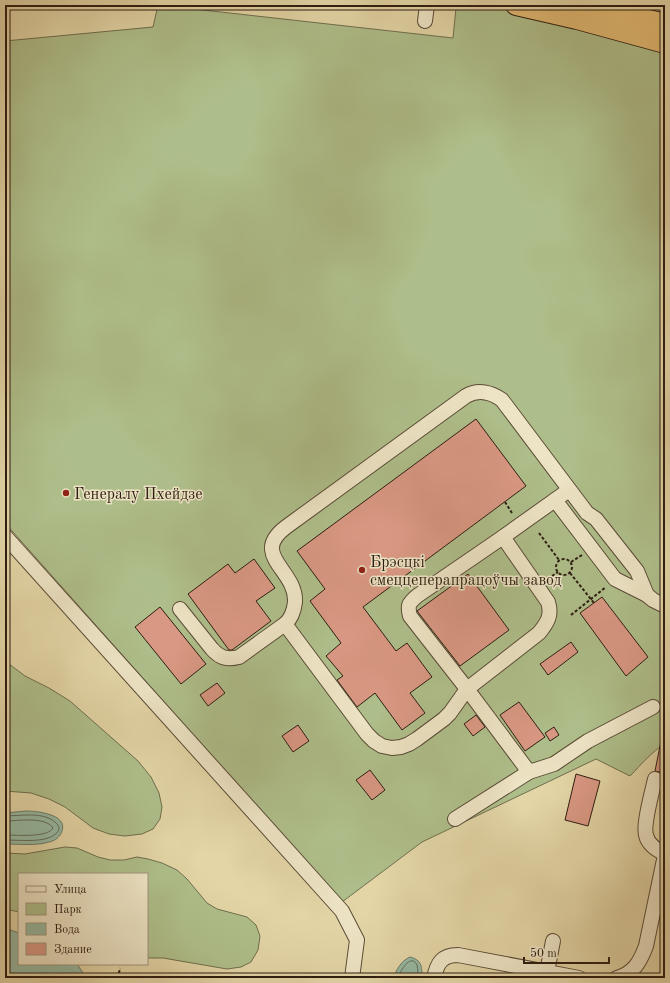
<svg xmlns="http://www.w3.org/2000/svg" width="670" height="983" viewBox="0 0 670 983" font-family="'Old Standard TT',serif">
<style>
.green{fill:#aebe8a;stroke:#6e6e4e}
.water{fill:#96b9a2;stroke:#6c7b68}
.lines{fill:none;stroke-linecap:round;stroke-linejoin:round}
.shore{stroke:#626b5a;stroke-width:1}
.building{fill:#d99883;stroke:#2d1d11}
.minor-casing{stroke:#5a4b36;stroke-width:16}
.highway-casing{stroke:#2d1d11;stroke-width:22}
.path{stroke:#2d1d11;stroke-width:2;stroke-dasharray:3 2;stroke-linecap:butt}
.minor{stroke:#ede4c5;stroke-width:14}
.highway{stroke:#e2ba73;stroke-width:20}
.poi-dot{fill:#8f2418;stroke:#ede4c5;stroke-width:1.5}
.labels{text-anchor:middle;stroke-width:3;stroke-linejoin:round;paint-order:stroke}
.poi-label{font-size:16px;fill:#2d1d11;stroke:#ede4c5;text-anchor:start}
</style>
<rect width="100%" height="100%" fill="#e3d5a6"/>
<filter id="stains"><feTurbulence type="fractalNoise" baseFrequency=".005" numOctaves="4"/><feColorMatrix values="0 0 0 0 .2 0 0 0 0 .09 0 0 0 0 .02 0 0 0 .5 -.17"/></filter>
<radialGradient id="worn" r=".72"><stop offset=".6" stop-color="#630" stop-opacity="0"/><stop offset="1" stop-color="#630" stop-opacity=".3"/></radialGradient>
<!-- green -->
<g class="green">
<path d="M158,5l295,33 3,-30h35l14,1 31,8 129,34v693c-14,8 -24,21 -35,32l-34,-17 -174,83 -80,60 -337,-379v-482l148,-14z"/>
<polygon points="5,661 25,676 49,688 70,701 138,761 151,777 159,793 162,807 160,819 153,829 142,834 125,836 109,834 93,828 65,807 49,799 31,793 5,791"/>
<polygon points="65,847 77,848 98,857 110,860 124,860 137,857 148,859 162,863 177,870 187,879 207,903 217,909 247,917 256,925 260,936 258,950 251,962 241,967 227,969 163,958 147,958 147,874 19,874 19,912 5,909 5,853 25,854"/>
</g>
<!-- water -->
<g class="water">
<path d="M26,811c10,0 42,3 36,20 -2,6 -7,10 -13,11 -12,4 -31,2 -44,2v-31z"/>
<polygon points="5,928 19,933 19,964 77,964 83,973 84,978 5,978"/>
<path d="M410,957c12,3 12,10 12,21h-29c4,-9 8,-17 17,-21z"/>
<polygon points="187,974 214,975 238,978 169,978"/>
</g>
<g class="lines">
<!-- shore -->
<g class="shore">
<path d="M5,816c15,0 39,-5 51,7 1,1 3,3 3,5 0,5 -7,9 -11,10 -11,4 -31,2 -43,2"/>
<path d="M5,821c13,0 40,-5 48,7 -6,10 -36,7 -48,7"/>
<path d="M397,978c3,-5 13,-26 20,-13 1,4 1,9 1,13"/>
</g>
</g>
<!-- building -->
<g class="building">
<polygon points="476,419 526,486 363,607 396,651 407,643 432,677 410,693 425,713 402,730 375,693 357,707 337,680 343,676 326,656 341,643 310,601 325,589 297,551"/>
<polygon points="254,559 275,588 256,601 271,621 232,650 229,650 188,594 228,564 235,573"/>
<polygon points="468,574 509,630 460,666 417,611"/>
<polygon points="602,597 648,657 626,676 580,613"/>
<polygon points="160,607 206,664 181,684 135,627"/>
<polygon points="571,642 578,652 548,675 540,664"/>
<polygon points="217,683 225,693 208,706 200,695"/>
<polygon points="519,702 545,737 525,751 500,715"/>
<polygon points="476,715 485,727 473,736 464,724"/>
<polygon points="298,725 309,741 293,752 282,736"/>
<polygon points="554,727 559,735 550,741 545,733"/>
<polygon points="661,741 665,741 665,773 655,771"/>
<polygon points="370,770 385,790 372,800 356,780"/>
<polygon points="576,774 600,781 588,826 565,820"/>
</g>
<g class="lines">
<defs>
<g id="minor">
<polyline points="425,21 427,5"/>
<polyline points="555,500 615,579 647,595"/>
<polyline points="5,536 342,911 357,940 352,978"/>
<path d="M503,537l-86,59c-8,7 -10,9 -7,20l57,73 62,83 25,-8 34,-23 65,-34"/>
<path d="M180,609l32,40c8,9 15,11 27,8l46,-33c7,-6 9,-13 10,-22 2,-32 -46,-47 -9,-75l180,-131c12,-7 25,-4 36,4l85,113 9,6 41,52 10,24 6,5 12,6"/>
<path d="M285,624l82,110 7,7 8,5 10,2 9,-1 8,-3 8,-5 27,-20 6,-6 17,-24 72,-56c9,-11 13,-18 9,-31l-45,-65 66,-47"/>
<path d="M655,779c-3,13 -12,46 -9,56 2,10 11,15 19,19"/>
<polyline points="455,819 529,772"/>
<polyline points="547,972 553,941"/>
<path d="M434,978c3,-15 8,-23 24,-23l121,23"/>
<path d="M617,978c17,-5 23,-16 29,-32l19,-91"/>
</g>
<g id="highway">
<polyline points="516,5 577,19 665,43"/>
<polyline points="587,5 665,24"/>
</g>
</defs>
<!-- minor casing -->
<use href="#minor" class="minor-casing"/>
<!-- highway casing -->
<use href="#highway" class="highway-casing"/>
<!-- path -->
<g class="path">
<polyline points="505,502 512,513"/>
<polyline points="539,533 559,560"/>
<circle cx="564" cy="567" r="8"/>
<polyline points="571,562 582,555"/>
<polyline points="570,573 594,603"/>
<polyline points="548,579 558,572"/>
<polyline points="571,615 606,587"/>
<polyline points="118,978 120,968"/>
</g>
<!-- minor -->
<use href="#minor" class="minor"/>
<!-- highway -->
<use href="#highway" class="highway"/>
</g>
<!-- markers -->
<g class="poi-dot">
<circle cx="66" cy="493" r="4"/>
<circle cx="362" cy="570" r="4"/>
</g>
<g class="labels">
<!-- poi labels -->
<g class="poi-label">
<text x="74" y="499">Генералу Пхейдзе</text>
<text x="370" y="567">Брэсцкі<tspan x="370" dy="18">смеццеперапрацоўчы завод</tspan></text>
</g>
</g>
<!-- margin -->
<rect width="670" height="983" fill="none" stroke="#e3d5a6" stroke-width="20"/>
<rect x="6" y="6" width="658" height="971" fill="none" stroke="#2d1d11" stroke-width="2"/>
<rect x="10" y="10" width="650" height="963" fill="none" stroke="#2d1d11"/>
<!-- legend -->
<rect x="18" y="873" width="130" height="92" fill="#ede4c5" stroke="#a0947d"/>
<rect x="26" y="886" width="20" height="6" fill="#ede4c5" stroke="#a0947d"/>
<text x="54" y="893" font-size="12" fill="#2d1d11">Улица</text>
<rect x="26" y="903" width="20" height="12" fill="#aebe8a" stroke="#a0947d"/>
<text x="54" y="913" font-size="12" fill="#2d1d11">Парк</text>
<rect x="26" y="923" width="20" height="12" fill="#96b9a2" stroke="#a0947d"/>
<text x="54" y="933" font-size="12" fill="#2d1d11">Вода</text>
<rect x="26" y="943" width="20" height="12" fill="#d99883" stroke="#a0947d"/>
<text x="54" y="953" font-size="12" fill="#2d1d11">Здание</text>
<!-- scale -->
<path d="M524 957v6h85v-6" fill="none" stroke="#2d1d11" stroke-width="2"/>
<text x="530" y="957" font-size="12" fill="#2d1d11" stroke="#ede4c5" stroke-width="3" paint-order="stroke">50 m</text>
<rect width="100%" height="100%" filter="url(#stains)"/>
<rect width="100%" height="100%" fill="url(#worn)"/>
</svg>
